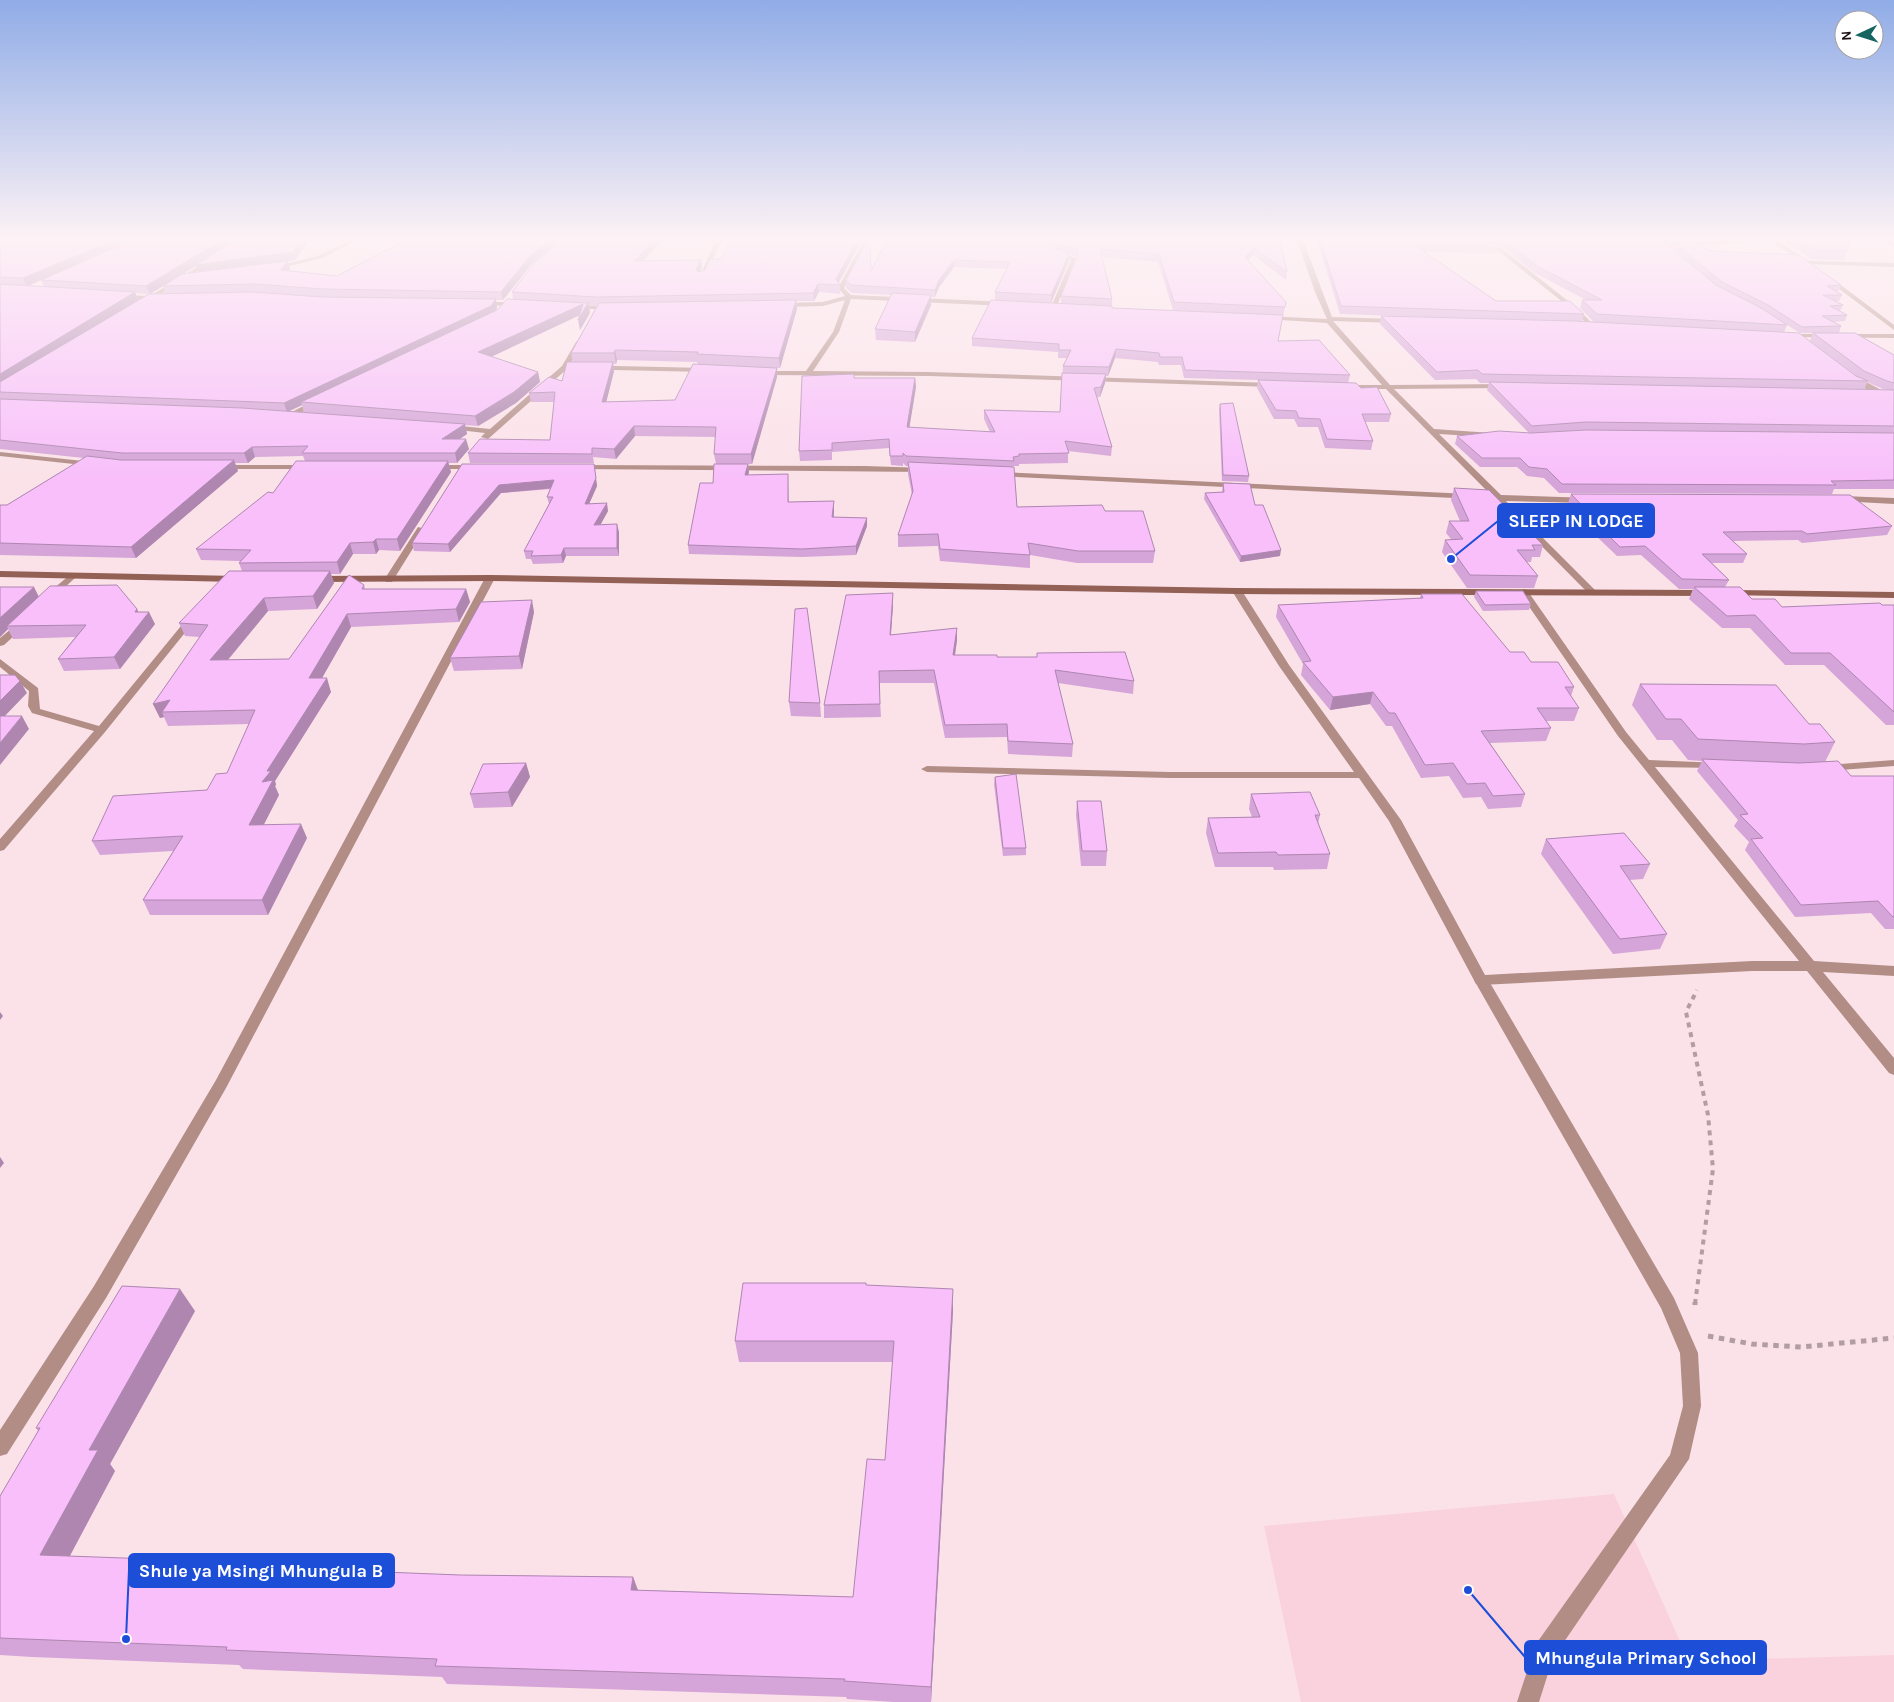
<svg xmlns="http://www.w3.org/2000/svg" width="1894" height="1702" viewBox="0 0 1894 1702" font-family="Karla,sans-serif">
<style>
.built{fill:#f9d2dd}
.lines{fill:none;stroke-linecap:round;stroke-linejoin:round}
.path-far1{stroke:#b29da3;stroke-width:4;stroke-dasharray:5 5;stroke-linecap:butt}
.path{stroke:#b29da3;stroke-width:5;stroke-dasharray:5.5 5.5;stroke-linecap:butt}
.service{fill:#b18d85;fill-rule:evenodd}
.minor{fill:#b18d85;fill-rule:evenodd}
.secondary{fill:#936056;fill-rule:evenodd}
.wall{fill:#d5a4d8;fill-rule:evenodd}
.shaded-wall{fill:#ae86b0}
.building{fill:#f8bffb;stroke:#ae86b0}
.leader{fill:none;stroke:#1d4ed8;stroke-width:2}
.callout-dot{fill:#1d4ed8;stroke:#fff;stroke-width:2}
.callout{fill:#1d4ed8;stroke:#1d4ed8;stroke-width:2}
.callout-label{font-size:18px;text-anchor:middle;font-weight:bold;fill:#fff}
</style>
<rect width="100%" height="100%" fill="#fbe2e9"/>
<!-- built -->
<polygon class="built" points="1614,1494 1689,1661 1894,1655 1894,1702 1301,1702 1264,1526"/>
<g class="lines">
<!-- path-far1 -->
<polyline class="path-far1" points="1695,1304 1713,1169 1708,1115 1686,1012 1697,990"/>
<!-- path -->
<g class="path">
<polyline points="1695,1305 1695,1302"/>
<polyline points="1708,1336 1752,1344 1801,1347 1894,1338"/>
</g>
<!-- service -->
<g class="service">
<polygon points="1808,261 1894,263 1894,267 1806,264"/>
<polygon points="1481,975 1486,976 1674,1298 1698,1353 1701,1406 1689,1459 1553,1658 1539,1702 1517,1702 1536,1644 1670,1455 1683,1406 1680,1353 1661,1308 1474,980 1476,976"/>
</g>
<!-- minor -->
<g class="minor">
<polygon points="351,240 358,240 322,258 272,270 269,268 318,256"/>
<polygon points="716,240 722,240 704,277 699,278"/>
<polygon points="864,240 870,240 844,288 851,295 1007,302 1010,304 1007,306 851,299 839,332 813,371 929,372 1274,383 1278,385 1274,387 929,376 759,375 758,373 762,371 806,371 833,332 845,300 823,306 782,307 779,305 782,303 823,302 845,296 838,288"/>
<polygon points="1024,240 1032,240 1077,259 1056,308 1051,307 1071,260"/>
<polygon points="1297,240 1303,240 1332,317 1395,319 1398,321 1395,323 1333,321 1390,385 1507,384 1508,386 1504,388 1394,389 1434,429 1492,433 1492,437 1489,437 1439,434 1501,495 1590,498 1590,502 1587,503 1506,501 1595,590 1595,594 1589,594 1496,500 997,476 996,474 1000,472 1491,495 1386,389 1341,389 1340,387 1344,385 1382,385 1327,323 1265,319 1264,318 1267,316 1327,319 1315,292"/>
<polygon points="1732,240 1776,240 1811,263 1806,264 1771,242 1676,246 1669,248 1676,255 1673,257 1662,247 1676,242"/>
<polygon points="1482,243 1500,247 1578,309 1594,325 1594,327 1590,327 1574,311 1496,249 1480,246"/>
<polygon points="210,259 212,262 158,296 162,297 162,299 149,301 117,297 120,295 150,296"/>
<polygon points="1826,277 1830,277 1894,325 1894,330 1826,279"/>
<polygon points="479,302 519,302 522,304 519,306 477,305"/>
<polygon points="572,305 612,306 615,308 612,310 570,308"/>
<polygon points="1788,334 1894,334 1894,338 1786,337 1786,335"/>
<polygon points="579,340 582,342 570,365 707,368 711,370 707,372 567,369 488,439 481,437 485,433 450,429 446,427 450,425 490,429 562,366 576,342"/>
<polygon points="1849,376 1855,376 1887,393 1894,400 1894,406 1881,397 1849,380"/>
<polygon points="315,400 322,402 291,418 284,416"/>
<polygon points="0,452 92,462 96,464 92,466 0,456"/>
<polygon points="217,465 307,465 311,467 307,469 220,469 216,467"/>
<polygon points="429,465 477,465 481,467 477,469 429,469"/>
<polygon points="574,465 865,466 925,468 929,470 925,472 577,469 574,469"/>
<polygon points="1842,496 1894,498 1894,504 1839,501 1838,499"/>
<polygon points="418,527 425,529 392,582 386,582 384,580"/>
<polygon points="72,573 75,574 75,578 52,599 46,599 46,595"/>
<polygon points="490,575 495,578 226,1088 106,1298 7,1454 0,1456 0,1430 94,1286 216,1080 485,578"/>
<polygon points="1237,588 1242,591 1289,665 1401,820 1485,975 1752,961 1799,961 1618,736 1519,592 1524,589 1527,590 1626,732 1649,760 1721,763 1723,765 1721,767 1717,768 1655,767 1814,961 1894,966 1894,976 1823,972 1894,1058 1894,1075 1889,1073 1807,971 1752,971 1481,985 1476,984 1389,821 1359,778 1170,778 927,772 921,769 927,766 1170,772 1354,772 1279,666 1232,591"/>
<polygon points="193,614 196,615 196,619 105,732 4,850 0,851 0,839 94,731 32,713 28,706 29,691 0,667 0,659 38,688 40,709 99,726 190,615"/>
<polygon points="22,620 26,621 26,625 4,645 0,646 0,638"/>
<polygon points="1894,760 1894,766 1827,771 1821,768 1827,765"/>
</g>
<!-- secondary -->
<g class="secondary">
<polygon points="0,571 237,576 242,579 237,582 0,577"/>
<polygon points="490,575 1237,588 1707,590 1712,593 1707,596 1237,594 490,581 317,582 312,579 317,576"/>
<polygon points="1730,590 1894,592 1894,598 1727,595 1727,591"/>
</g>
</g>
<!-- wall -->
<g class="wall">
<path d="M0,240l81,1 214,19 -8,1 3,8 -2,2 49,5 67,-35 -6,-1h163l-29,24 -29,36h-7l1,8 -2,3 18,-12 -1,-7 51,-52h100l-20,20 59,7 -2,4 5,-1 16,-11 141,-19 -23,43 1,2v9l-21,-2 -5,9h-17v8l-17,59h-3v9l-25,87h-4l1,8 -1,3 40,-1 1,28 45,-1v16l33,1v8l-11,29 -54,2 -113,-3 -1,-9 25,-62 3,-19 -2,-10 2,-17 -81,-1 -19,23 -23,-2 1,6h-124l-2,-10 82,-13 4,-38h-23l-2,-9 33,-12 11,-19 -2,-9 26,-48h-8l1,8 -10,17v-15l-89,42 47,15 2,10 -24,21 -38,23 -13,-1 2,9 -8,5 10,10 -12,14h-9l3,9 -51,79 -21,-1 -3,4h-23l-13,20h-9l3,9 -17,26 -49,2 -40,49 61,-1 75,-74 1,4h101l4,13 -11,20 -108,5 -29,51 9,14 -56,89 1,4 -1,1 4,9 -16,30 44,13 -39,77h-118l-7,-15 30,-49 -73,4 -8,-14 115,-51 20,-17 22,-49 -81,2 -4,-9 -4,1 -7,-14 47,-67 -15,-1 -6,-13 63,-52 -3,-8 1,-2 -39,-1 -5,-11 77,-56 32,-32 -2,-5 -48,1 -7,6h-13l3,8 -102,87 -136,-3v-50h7l77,-47 -84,-9zM196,266l2,6 -15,2zM41,280l3,7 -16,-1 11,-5zM163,286l2,7 -15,1 5,-3zM135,293l12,1h2l-11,6zM617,360l80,2 1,2 -23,36 -69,2 8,-31 -1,-7h3zM302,405l2,8 -16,-1z"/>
<path d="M1037,240h243l7,32 -1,8 -33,-25 -5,5 38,42 -8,39 72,34 -2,8 13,5 30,26 -2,8h-24l8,19 -2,9 -46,-2 -7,-21h-20l-4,-8h-20l-17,-31 1,-8 -74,-2 -3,-13h-22l-1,-3 -43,-4 -7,18h-2l-1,7 -5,14h-3l15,50 -1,9 -43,-5v12l-49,1v2h-6l4,41 88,4 50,40 -2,12h-76l-47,-8v13l-90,-7 -2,-15 -40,1v-12l14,-40 -4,-21v-8h-2l-3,-3v3l-12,-1 -2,-17 -57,4v8l-32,1 -1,-10 56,-73h60l1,9 -7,40 81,5 -6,-13v-9l76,2 3,-46 4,-8h-9v-6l-86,-6v-8l89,-34v-8l16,-39 -8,-3v7l-18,42 -56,-3v-8l12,-23 -53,-2 -15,20 -4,10h-4v8l-16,37 -39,-2 -1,-11 16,-34 -39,-2 -6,-5v-8l25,-9zM1102,257l56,5 15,48 82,4 -143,-6v-9z"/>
<path d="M1317,240h126l39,2 -8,-2h-10h215l-11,5 6,5 2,-6 35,7 130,34 -2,6h-3l6,4 -3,6h-5l9,4 -3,6 7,4 -2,6 -12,1 8,4 -2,7h-39l-19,-12 6,4 -3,7 74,45 -48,-36 3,-8 81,22v134h-60l-2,5 -273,-1 -15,-15 -17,-2 -10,-9h-37l-25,-23 2,-8 72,-3 -42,-43 2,-7h-9l-4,-4 -41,1 -55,-56 1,-8 74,2 -115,-4zM1499,245l2,1 34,27 51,27h-4l-2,8 14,14 -12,-1 2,-7 -88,-13 -72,-49 74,1 1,-7zM1867,382l16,7 4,1h-23z"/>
<polygon points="1782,240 1849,240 1848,250 1844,260 1812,259"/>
<polygon points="1882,240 1894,240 1894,247"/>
<polygon points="1220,404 1249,476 1248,482 1222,481 1219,410"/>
<polygon points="462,464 594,464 597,486 589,504 608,511 600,525 619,532 619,556 566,556 563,563 533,564 531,559 526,559 524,551 549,504 547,497 551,489 501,493 450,552 414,551 412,543"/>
<polygon points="1223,483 1255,505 1280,556 1240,562 1204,499 1205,493 1222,492"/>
<polygon points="1454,488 1543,545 1540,557 1532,557 1531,562 1527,562 1538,576 1534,588 1467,588 1442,552 1445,540 1451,539 1446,533 1449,521 1460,521 1451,500"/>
<polygon points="1571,494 1892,526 1887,535 1802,543 1798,540 1733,541 1747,554 1743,563 1712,563 1729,580 1725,587 1752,599 1782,607 1894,605 1894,725 1886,725 1824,665 1785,665 1750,628 1722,628 1689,599 1693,589 1679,589 1641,555 1617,556 1593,533 1594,530 1568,503"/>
<polygon points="0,587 39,597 137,609 138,612 155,624 120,669 64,671 58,659 75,637 13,639 8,629 0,637"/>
<polygon points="1476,591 1531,604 1529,610 1483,611 1474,597"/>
<polygon points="1421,594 1510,652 1531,662 1574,687 1571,696 1579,708 1574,721 1546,721 1551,728 1546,741 1490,743 1525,794 1521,807 1488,809 1481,797 1463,798 1449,776 1421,778 1392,726 1386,726 1370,704 1330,710 1301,675 1303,664 1276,617 1278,605 1420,598"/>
<polygon points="893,605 891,635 957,640 955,655 997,657 1134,681 1133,694 1058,683 1073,744 1072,757 1008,754 1007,737 945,738 934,683 879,683 881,717 824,718 824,705"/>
<polygon points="534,612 522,669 454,671 450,658"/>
<polygon points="1640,684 1809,724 1835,742 1825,762 1851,776 1894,776 1894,929 1885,929 1871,913 1795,917 1745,850 1749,842 1734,826 1738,820 1697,771 1702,761 1688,760 1672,740 1657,740 1632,705"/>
<polygon points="789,702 820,703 821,717 791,716"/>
<polygon points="526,763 530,777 512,807 474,808 470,794"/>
<polygon points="995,777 1026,848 1026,855 1003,856 994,784"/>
<polygon points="1251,794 1320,815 1318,824 1330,854 1327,869 1274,870 1273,867 1215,867 1206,833 1208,818 1252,817 1249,809"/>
<polygon points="1077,801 1107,851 1106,866 1081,866 1076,815"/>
<polygon points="1546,839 1650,864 1643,879 1629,880 1667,934 1660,949 1613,954 1541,854"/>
<polygon points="866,1285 953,1311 931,1702 894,1702 847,1699 846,1697 447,1684 442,1677 243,1669 239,1665 32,1657 0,1655 0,1496 38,1431 36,1428 195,1311 110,1464 115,1471 70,1556 238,1566 460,1575 633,1577 638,1590 853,1597 885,1460 893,1362 739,1362 735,1341"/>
</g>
<!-- shaded-wall -->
<g class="shaded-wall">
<polygon points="115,240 136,240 41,280 27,286 23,278"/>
<polygon points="222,240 309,240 295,260 287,261 290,269 284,278 198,273 196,266 150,294 146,286"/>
<polygon points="550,240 561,240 532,264 503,300 501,292 530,256"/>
<polygon points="654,240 663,240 635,269 634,261"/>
<polygon points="857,240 862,240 837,285 836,279"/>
<polygon points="1663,240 1679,240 1660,247"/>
<polygon points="1254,248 1253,255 1244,264 1245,257"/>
<polygon points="1069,254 1069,261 1051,303 1051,295"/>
<polygon points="701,260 702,267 697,277 696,269"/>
<polygon points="954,260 954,267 939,287 935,297 935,290 939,280"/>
<polygon points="818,284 819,292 814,301 813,293"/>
<polygon points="135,292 138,300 0,386 0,374"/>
<polygon points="931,295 931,305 915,342 915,332"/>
<polygon points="496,299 497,308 493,315 301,402 302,405 287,412 284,403"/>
<polygon points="796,300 797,309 780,368 779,358"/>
<polygon points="588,303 590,313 580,330 578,320 582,314 480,362 478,352 583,304"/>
<polygon points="1116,349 1115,358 1108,376 1109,367"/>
<polygon points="615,350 617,360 616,364 614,353"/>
<polygon points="613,362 614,371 604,411 602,402"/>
<polygon points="777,368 777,377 752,464 751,454"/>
<polygon points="538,372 540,382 516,403 478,426 475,416"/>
<polygon points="1106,374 1105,383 1100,397 1101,387"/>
<polygon points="915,378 916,387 908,436 907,427"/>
<polygon points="465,424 467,434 445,449 442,439"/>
<polygon points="634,426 635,436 616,459 614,449"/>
<polygon points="466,439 469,449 457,463 455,453"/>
<polygon points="252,447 255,457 248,463 244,453"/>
<polygon points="234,460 238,471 136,558 131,547"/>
<polygon points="448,461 451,472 400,551 397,539"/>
<polygon points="594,464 597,486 586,511 585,504"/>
<polygon points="748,464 749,472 746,484 745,475"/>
<polygon points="554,480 555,488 501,493 450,552 448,544 499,485"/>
<polygon points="834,501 834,510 833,525 832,517"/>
<polygon points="607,503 608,511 596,533 594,525"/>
<polygon points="867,518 867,526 856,555 856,546"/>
<polygon points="617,524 619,532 619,556 617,548"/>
<polygon points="376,539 379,550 376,554 373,542"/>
<polygon points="350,543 353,554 340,574 337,562"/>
<polygon points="564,548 566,556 563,563 561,555"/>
<polygon points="1281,550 1280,556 1240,562 1241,556"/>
<polygon points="330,571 334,583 317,609 313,596"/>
<polygon points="34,587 40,599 7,626 8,629 0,637 0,618"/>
<polygon points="466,589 470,602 459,622 456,609"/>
<polygon points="893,593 893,605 890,647 890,635"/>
<polygon points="264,598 268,611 216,674 210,660"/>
<polygon points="532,600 534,612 522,669 519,656"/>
<polygon points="137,609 142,621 149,612 155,624 120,669 114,657"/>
<polygon points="347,614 351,627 314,692 309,678"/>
<polygon points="957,628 957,640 953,668 953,655"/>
<polygon points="327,678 331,692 275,781 276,785 275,786 279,795 256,840 249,825 262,782 267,771"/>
<polygon points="20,681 27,693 0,721 0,701"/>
<polygon points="1373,692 1370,704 1330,710 1333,697"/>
<polygon points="170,700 162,712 164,717 160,718 153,704"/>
<polygon points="22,716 29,729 0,765 0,743"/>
<polygon points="526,763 530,777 512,807 508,792"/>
<polygon points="301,824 307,838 268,915 262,900"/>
<polygon points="0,1012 3,1016 0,1020"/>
<polygon points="0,1157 4,1163 0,1168"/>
<polygon points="180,1289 195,1311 110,1464 115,1471 60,1574 40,1555 89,1450"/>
<polygon points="953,1289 953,1311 931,1702 931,1687"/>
<polygon points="235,1562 250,1581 233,1566"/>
<polygon points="633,1577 640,1596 631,1590"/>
</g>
<!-- building -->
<g class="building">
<polygon points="0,240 76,240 81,241 86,240 115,240 23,278 0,277"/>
<polygon points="132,240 222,240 146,286 41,280"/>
<polygon points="236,240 301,240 293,252 196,265"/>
<polygon points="406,240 550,240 530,256 501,292 323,289 254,284 163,286 182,274 287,261 281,270 337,276"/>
<polygon points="563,240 654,240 634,261 701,260 696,269 698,272 705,270 710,259 721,259 731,240 857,240 836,279 840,285 818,284 813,293 596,297 512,292 537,260"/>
<polygon points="868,240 870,240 871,271 887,240 1036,240 1069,254 1051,295 995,292 1010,262 954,260 939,280 935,290 851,285 846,280"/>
<polygon points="1054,240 1280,240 1287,272 1254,248 1245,257 1286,302 1285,307 1174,302 1159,254 1100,249 1112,299 1061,296 1079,251"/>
<polygon points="1320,240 1443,240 1476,241 1497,244 1499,246 1414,245 1496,301 1570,301 1584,314 1341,306"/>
<polygon points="1505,240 1663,240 1662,240 1716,285 1763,309 1787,325 1597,314 1582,300 1602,300 1537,266"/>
<polygon points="1800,240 1849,240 1848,250 1816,250"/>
<polygon points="1696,243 1711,251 1799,255 1841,285 1827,286 1842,295 1823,295 1843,305 1830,306 1847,315 1822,316 1841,326 1802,327 1768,305 1722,282 1676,244"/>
<polygon points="0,284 135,292 0,374"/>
<polygon points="253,292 322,297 496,299 491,306 284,403 0,392 0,382 149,294"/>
<polygon points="892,293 931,295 915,332 875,329"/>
<polygon points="507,299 588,303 578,320 583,304 478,352 538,372 514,392 475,416 301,402 497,310"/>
<polygon points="796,300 779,358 697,354 698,352 615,350 614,353 571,353 599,303"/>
<polygon points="991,300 1112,306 1112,308 1283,315 1278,341 1319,340 1350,375 1185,370 1182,357 1160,357 1159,353 1116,349 1109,367 1063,366 1071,350 1059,350 1059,344 972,338"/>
<polygon points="1381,316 1574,321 1799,333 1856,376 1868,381 1482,374 1478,370 1437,372"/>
<polygon points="1813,333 1855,333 1894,355 1894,383 1887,381 1864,371"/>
<polygon points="567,362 613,362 602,402 675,400 693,364 777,368 751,454 714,454 716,427 634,426 614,449 592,448 592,454 468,453 480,439 550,440 555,392 529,393 549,377 562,381"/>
<polygon points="1062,373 1106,374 1101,387 1094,388 1112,447 1065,441 1069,453 1019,454 1019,456 1013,457 1014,461 906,456 903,453 903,456 890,456 889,439 832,443 832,450 799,451 802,376 854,374 854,378 915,378 907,427 995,432 984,410 1060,412"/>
<polygon points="1258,380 1356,383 1361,388 1377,387 1391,414 1362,414 1373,441 1327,439 1320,419 1299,418 1296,411 1276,410"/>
<polygon points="1489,382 1894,390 1894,426 1586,422 1532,426"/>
<polygon points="0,399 242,408 465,424 442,439 466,439 455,453 302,453 308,446 252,447 244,453 122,453 0,440"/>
<polygon points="1233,403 1249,476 1223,475 1220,404"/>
<polygon points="1586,430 1894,433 1894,480 1831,481 1836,485 1562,484 1547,469 1529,467 1520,458 1482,458 1457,436 1499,431 1531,433"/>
<polygon points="87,456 121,460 234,460 131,547 0,543 0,505 7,505"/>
<polygon points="296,461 448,461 397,539 376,539 373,542 350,543 337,562 239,563 251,550 196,549 268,492 273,493"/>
<polygon points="908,462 1014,467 1017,507 1102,505 1105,511 1143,511 1155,551 1078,551 1028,543 1030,555 940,549 938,534 898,535 913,491"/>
<polygon points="462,464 594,464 596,478 585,504 607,503 594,525 617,524 617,548 564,548 561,555 531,556 533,551 524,551 553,497 547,497 554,480 499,485 448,544 412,543"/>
<polygon points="714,464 748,464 745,475 788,474 788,502 834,501 832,517 867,518 856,546 802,549 688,545 700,483 713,483"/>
<polygon points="1223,483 1250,484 1255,505 1263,505 1281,550 1241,556 1205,493 1224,492"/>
<polygon points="1454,488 1489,490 1543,545 1532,545 1535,550 1517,550 1538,576 1470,575 1445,540 1463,539 1449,521 1469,521"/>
<polygon points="1571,494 1850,495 1892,526 1807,534 1802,531 1723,532 1747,554 1702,554 1729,580 1682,579 1645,546 1620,547 1597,524 1600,524"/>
<polygon points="229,571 330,571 313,596 264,598 210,660 289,659 349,575 364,585 362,589 466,589 456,609 347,614 309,678 327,678 267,771 271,771 262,782 273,780 249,825 301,824 262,900 143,900 183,836 92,841 113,796 207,790 216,774 227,773 255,710 162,712 170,700 153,704 208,625 179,623"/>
<polygon points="117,585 137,609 135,612 149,612 114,657 58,659 86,625 7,626 50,586"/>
<polygon points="0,587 34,587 0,618"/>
<polygon points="1694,587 1740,587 1752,599 1775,599 1782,607 1880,603 1882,605 1894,605 1894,712 1830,653 1791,653 1755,615 1727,616"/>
<polygon points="1476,591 1523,591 1531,604 1485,605"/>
<polygon points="893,593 890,635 957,628 953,655 997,655 997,657 1037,657 1037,653 1125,652 1134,681 1055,670 1073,744 1008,741 1007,724 945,725 934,670 879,671 880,704 824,705 846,595"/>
<polygon points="1421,594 1462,594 1510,652 1524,652 1531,662 1558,662 1574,687 1565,687 1579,708 1537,708 1551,728 1481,731 1525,794 1493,796 1485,783 1467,784 1453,763 1425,765 1395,713 1389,713 1373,692 1333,697 1303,662 1311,661 1278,605 1423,598"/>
<polygon points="532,600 519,656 450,658 481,602"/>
<polygon points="807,608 820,703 789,702 795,609"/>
<polygon points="0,675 15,675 20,681 0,701"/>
<polygon points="1640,684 1776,685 1809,724 1820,724 1835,742 1804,744 1698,739 1681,719 1666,719"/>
<polygon points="0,716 22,716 0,743"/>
<polygon points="1702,759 1799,763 1838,761 1851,776 1894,776 1894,917 1893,917 1878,901 1801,905 1751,839 1763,838 1740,815 1748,814"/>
<polygon points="526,763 508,792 470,794 483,764"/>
<polygon points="1016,774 1026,848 1003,848 995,777"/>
<polygon points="1310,792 1320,815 1315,815 1330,854 1278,855 1276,852 1218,853 1208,818 1260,817 1251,794"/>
<polygon points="1077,801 1101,801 1107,851 1082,851"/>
<polygon points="1624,833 1650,864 1620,866 1667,934 1620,939 1546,839"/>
<polygon points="743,1283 866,1283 866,1285 953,1289 931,1687 844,1681 845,1679 435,1666 437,1659 226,1650 227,1647 0,1638 0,1496 40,1428 36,1428 122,1286 180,1289 89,1450 98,1450 40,1555 235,1562 233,1566 460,1575 633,1577 631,1590 853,1597 867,1459 885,1460 894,1341 735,1341"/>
</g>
<!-- sky -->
<linearGradient id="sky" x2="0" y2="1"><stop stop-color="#90ace7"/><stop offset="0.5" stop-color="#fdf2f5"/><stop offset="1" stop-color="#fdf2f5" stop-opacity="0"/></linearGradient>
<rect width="1894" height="478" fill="url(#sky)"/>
<!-- callouts -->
<path class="leader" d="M1451 559L1498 521M126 1639L129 1570M1468 1590L1525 1657"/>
<g class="callout-dot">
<circle cx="1451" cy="559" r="5"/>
<circle cx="126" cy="1639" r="5"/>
<circle cx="1468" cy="1590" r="5"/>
</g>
<g class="callout">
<rect x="1498" y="504" width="156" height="33" rx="5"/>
<rect x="129" y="1554" width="265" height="33" rx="5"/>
<rect x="1525" y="1641" width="241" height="33" rx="5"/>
</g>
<g class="callout-label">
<text x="1576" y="527">SLEEP IN LODGE</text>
<text x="261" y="1577">Shule ya Msingi Mhungula B</text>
<text x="1646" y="1664">Mhungula Primary School</text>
</g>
<!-- north arrow -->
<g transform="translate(1859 35) rotate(266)"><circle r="24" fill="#ffffff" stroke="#a5a0a1"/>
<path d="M0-4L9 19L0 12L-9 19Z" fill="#176561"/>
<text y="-8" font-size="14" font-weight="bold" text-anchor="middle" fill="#1e1115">N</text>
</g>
</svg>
